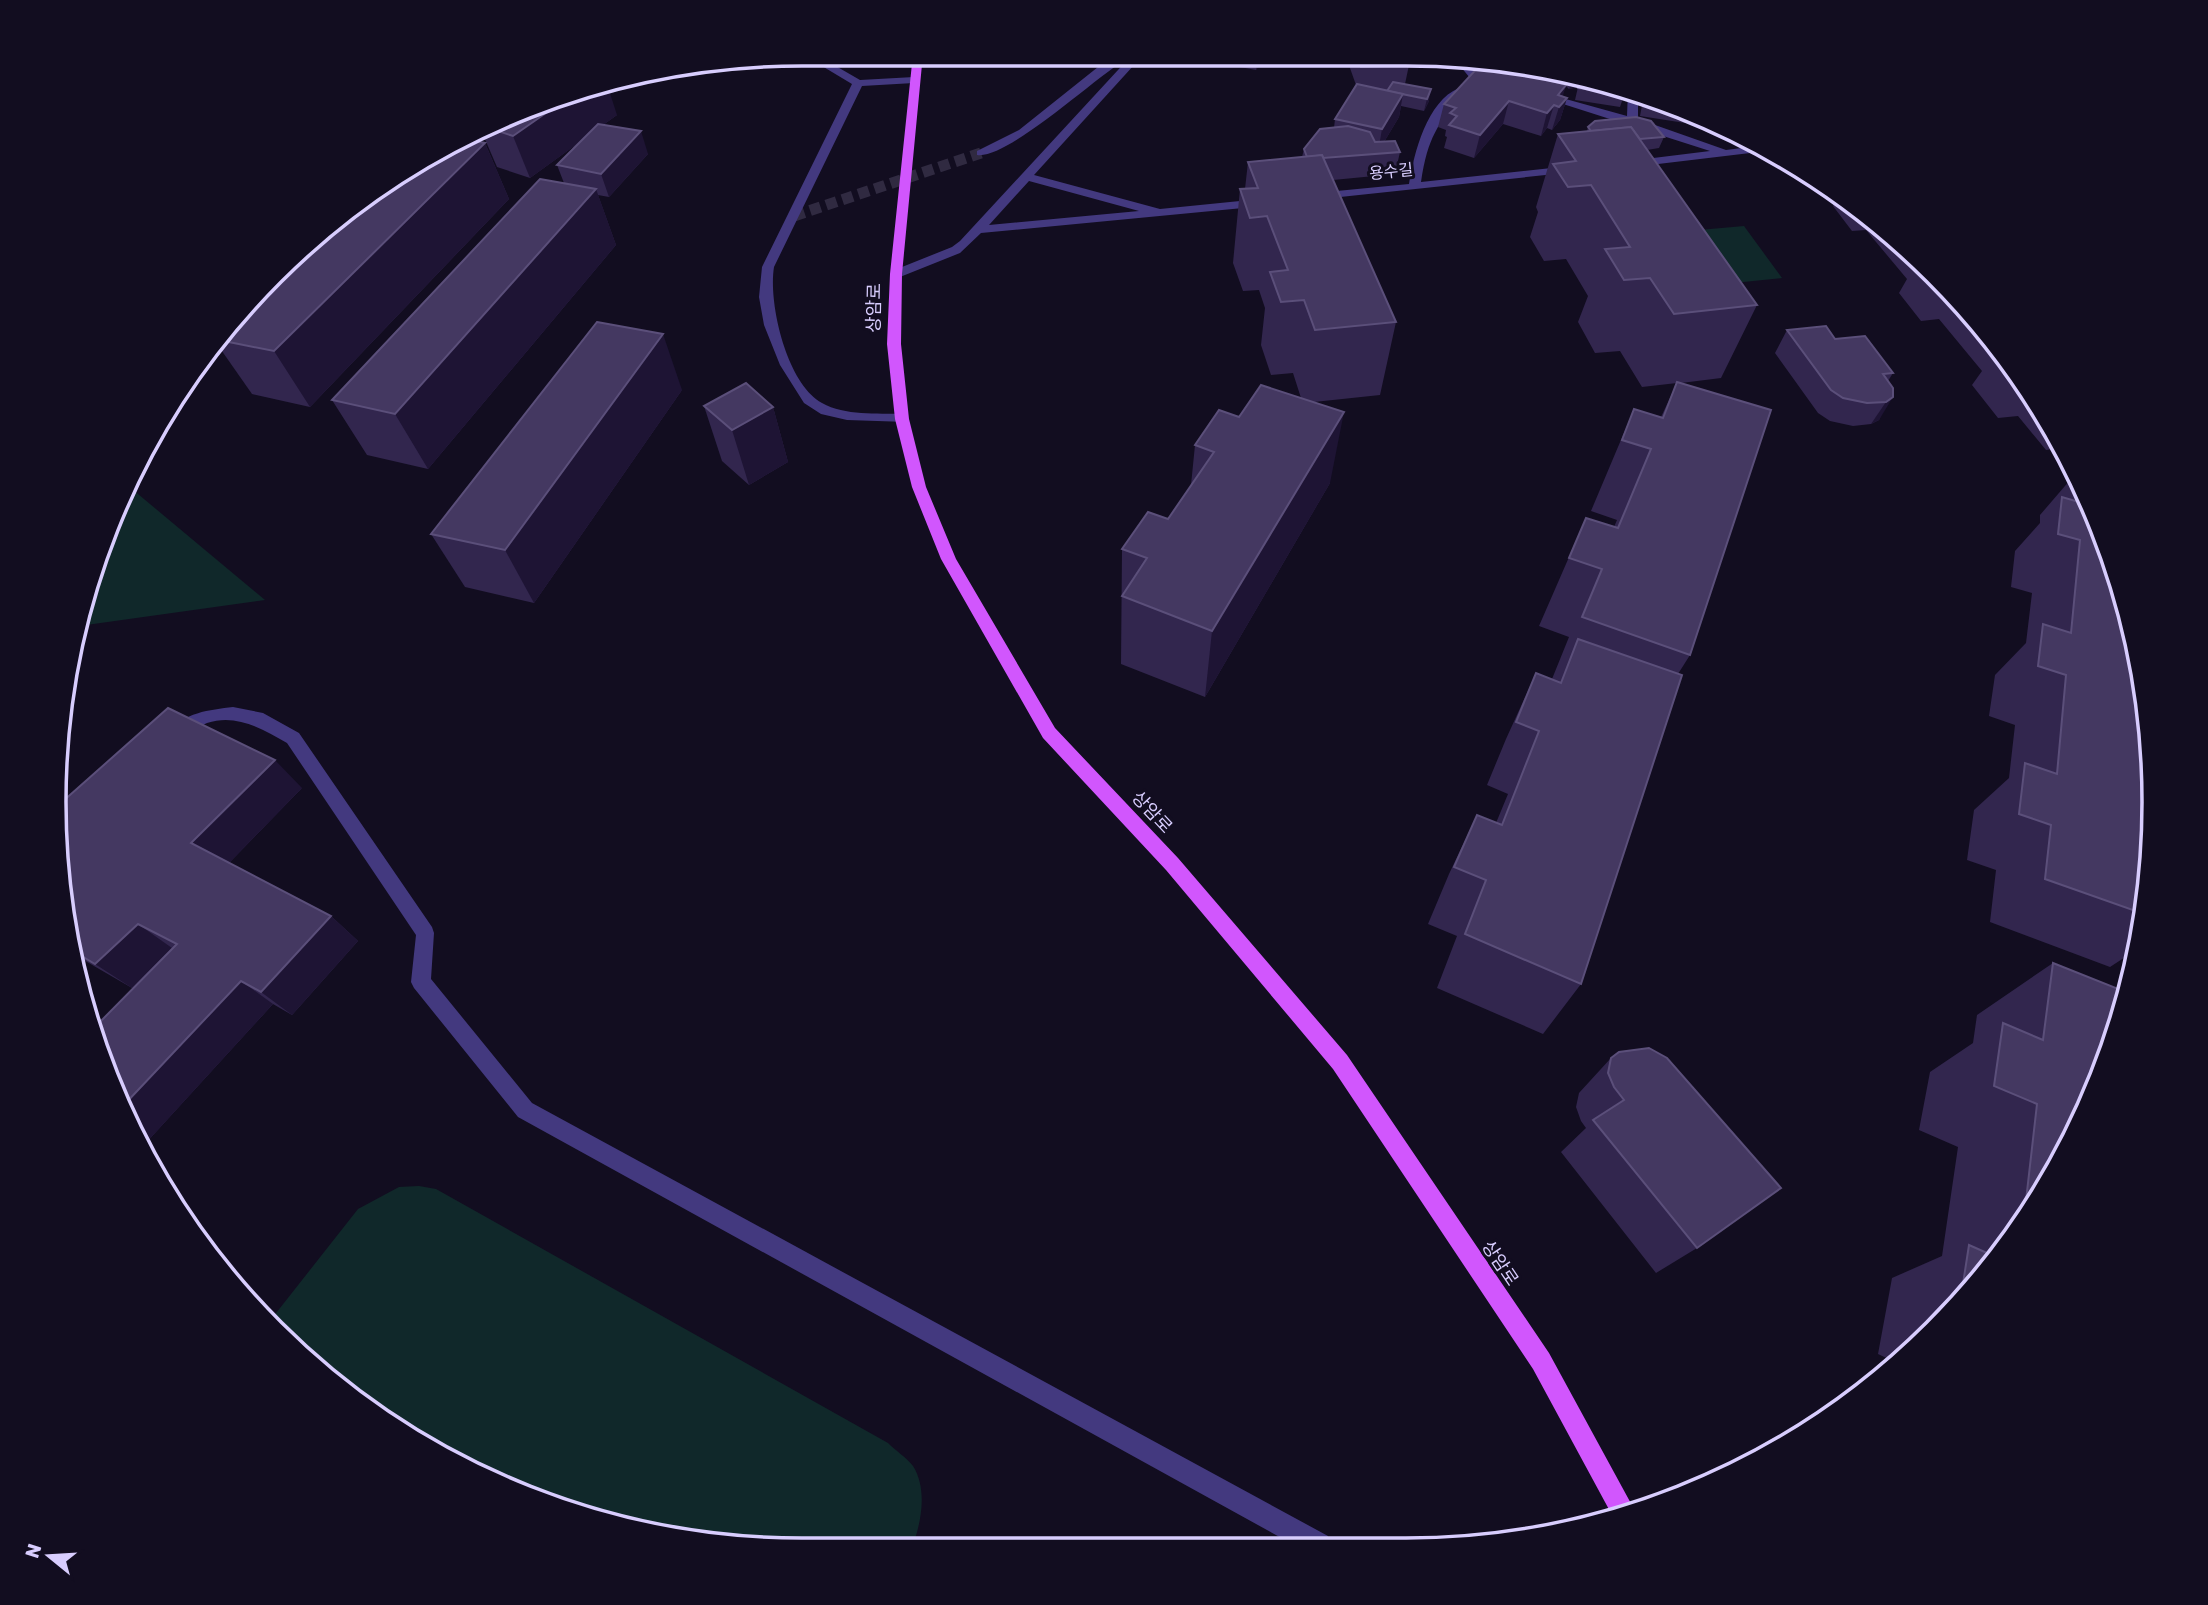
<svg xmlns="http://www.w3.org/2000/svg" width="2208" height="1605" viewBox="0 0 2208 1605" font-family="Rubik,'Noto Sans KR',sans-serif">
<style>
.green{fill:#10282a}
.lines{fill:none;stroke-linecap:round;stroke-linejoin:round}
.minor-tunnel{stroke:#302a41;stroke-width:11;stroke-dasharray:11 6;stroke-linecap:butt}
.minor{fill:#43397f;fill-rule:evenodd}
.major{fill:#d156fd;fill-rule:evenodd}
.wall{fill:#32264e}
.shaded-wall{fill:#1e1434}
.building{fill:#443861;stroke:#5b4f7a;stroke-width:2}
.labels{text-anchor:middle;stroke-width:6;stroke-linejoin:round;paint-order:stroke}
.far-street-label{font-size:16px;fill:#d8cdfe;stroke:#120d20}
.street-label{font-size:18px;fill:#d8cdfe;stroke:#120d20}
.rim{fill:none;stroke:#d8cdfe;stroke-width:3.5}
</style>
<rect width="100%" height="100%" fill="#120d20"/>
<!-- green -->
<g class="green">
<polygon points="1744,226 1782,278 1724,284 1688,231"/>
<polygon points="126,484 265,600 79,626 94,562"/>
<path d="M419,1186l17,3 452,254c7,7 19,15 25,23 15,24 8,57 -1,82l-159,1 -191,-38 -133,-60 -120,-86 -40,-43 89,-113 41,-22z"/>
</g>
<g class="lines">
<!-- minor-tunnel -->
<polyline class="minor-tunnel" points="794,216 981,153"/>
<!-- minor -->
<g class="minor">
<path d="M802,54h13l45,26 54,-3 5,3 -5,3 -52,3 -88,181c-6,37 13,117 48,136 23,13 55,10 80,11l7,5 -2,3 -60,-2 -26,-6 -17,-11 -24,-38 -16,-40 -5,-28 3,-30 90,-183z"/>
<path d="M1119,54h25l-110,121 126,34 100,-10 6,4 -2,3 -283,27 -21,20 -60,24h-8v-6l60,-24 8,-6 170,-184c-33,18 -122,103 -153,98v-4l42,-21 84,-67zM1029,181l110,30 -150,14z"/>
<polygon points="1456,61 1467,62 1478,74 1498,82 1493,85 1470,78"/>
<path d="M1459,88l6,3c-28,34 -37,46 -44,91l149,-16 4,2v4l-262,28v-6l4,-1 93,-9c5,-31 18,-83 50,-96z"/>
<polygon points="1628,90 1638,93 1638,119 1726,150 1757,146 1767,151 1633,167 1629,165 1629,161 1710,151 1538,96 1544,93 1627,116"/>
<path d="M233,707l30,6 36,20 133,194 2,6 -3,46 101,124 796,433 3,9 -35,1 -778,-429 -104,-129 -3,-6 5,-47 -129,-192c-24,-14 -51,-30 -80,-20 -10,4 -18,14 -29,18l-6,-2 -2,-5c12,-22 40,-24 63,-27z"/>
</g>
<!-- major -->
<polygon class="major" points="913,54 923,54 902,274 901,344 909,419 926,487 956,559 1055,728 1178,858 1347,1055 1549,1353 1634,1509 1612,1515 1533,1369 1333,1069 1166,870 1043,738 941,559 912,487 895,419 887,344 890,274"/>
</g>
<!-- wall -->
<g class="wall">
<polygon points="1208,54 1266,54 1256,70 1208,61"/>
<polygon points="1345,54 1405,54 1409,65 1405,84 1429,101 1424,111 1401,106 1399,117 1384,142 1400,152 1395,174 1333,180 1396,322 1380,395 1314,402 1330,483 1205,697 1121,664 1122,549 1168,519 1191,485 1195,445 1239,417 1301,398 1293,373 1271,375 1261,345 1265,308 1259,290 1243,291 1233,263 1240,189 1245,189 1248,162 1302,157 1304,149 1334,128 1335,119 1356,85"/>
<polygon points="1481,64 1540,72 1539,77 1565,85 1554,74 1599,80 1625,89 1624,95 1620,107 1575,100 1578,87 1569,89 1566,86 1562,96 1567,98 1560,120 1552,130 1547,128 1541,136 1503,124 1474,158 1444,148 1447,137 1445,136 1446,130 1438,127 1444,104"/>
<polygon points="1644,95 1690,111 1685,123 1640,116"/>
<polygon points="516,111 617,115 603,125 648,154 609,197 598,195 616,245 428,469 367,455 332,400 564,183 557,165 581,141 530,178 497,167 481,130"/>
<polygon points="1588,127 1664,137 1659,148 1647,150 1757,305 1721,378 1681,383 1690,655 1678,674 1581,984 1543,1034 1437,988 1457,936 1428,924 1449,874 1477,815 1496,823 1508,794 1487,785 1506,739 1536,673 1552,679 1569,637 1539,626 1586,518 1614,527 1617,520 1591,511 1634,409 1661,417 1677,383 1642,387 1620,351 1595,353 1578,322 1588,296 1566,259 1544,261 1530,237 1538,212 1536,207 1558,134 1587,131"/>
<polygon points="485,143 509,199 310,407 252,394 217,344 232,321"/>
<polygon points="1835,191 1899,240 1999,347 2062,448 2046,450 2018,416 1998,418 1972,385 1982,371 1939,319 1921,321 1899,293 1907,279 1866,230 1852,231 1833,206 1838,195"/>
<polygon points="1787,330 1835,339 1893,373 1888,381 1893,388 1879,420 1871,424 1853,426 1830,421 1818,413 1775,353"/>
<polygon points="682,390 534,603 465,587 431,534"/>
<polygon points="704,406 773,407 788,462 749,485 722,461"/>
<polygon points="2077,472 2128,608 2147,900 2136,950 2110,967 1990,922 1996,870 1967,860 1974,810 2009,778 2015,725 1989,716 1995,675 2026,643 2032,593 2011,587 2015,551 2040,523 2040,515"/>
<polygon points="302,788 229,863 331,916 358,941 292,1015 273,1004 144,1145 111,1088 173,949 132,988 75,955 61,900"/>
<polygon points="2053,963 2054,1176 1968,1296 1897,1363 1878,1354 1892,1278 1942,1256 1958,1147 1919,1130 1930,1072 1973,1043 1977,1015"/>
<polygon points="1611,1058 1697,1248 1656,1273 1561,1152 1586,1128 1581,1121 1576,1107 1579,1093"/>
</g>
<!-- shaded-wall -->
<g class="shaded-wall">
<polygon points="1258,54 1266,54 1256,70"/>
<polygon points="1573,76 1599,80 1606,82 1569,89"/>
<polygon points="606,81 617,115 530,178 513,136 579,90"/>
<polygon points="1566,85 1560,106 1567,98 1560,120 1552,130 1559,107 1558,95"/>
<polygon points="1431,89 1429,101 1424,111 1427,99"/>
<polygon points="1403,94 1399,117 1378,152 1382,129"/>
<polygon points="1509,101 1503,124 1474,158 1480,135"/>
<polygon points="1554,105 1547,128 1541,136 1547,113"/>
<polygon points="641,131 648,154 609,197 601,174"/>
<polygon points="485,143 509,199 310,407 274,351"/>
<polygon points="596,189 616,245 428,469 395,414"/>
<polygon points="663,334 682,390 534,603 505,550"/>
<polygon points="1893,397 1879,420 1871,424 1886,402"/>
<polygon points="773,407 788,462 749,485 732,430"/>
<polygon points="1344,412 1330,483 1205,697 1212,631"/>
<polygon points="275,760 302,788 222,870 191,843"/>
<polygon points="331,916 358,941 292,1015 261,992"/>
<polygon points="138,924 172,948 132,988 95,964"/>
<polygon points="241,981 273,1004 144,1145 122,1107"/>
</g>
<!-- building -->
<g class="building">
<polygon points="1357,54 1405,54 1409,65 1361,67"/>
<polygon points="1481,64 1508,68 1566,85 1558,95 1567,98 1559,107 1554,105 1547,113 1509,101 1480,135 1449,125 1457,116 1450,113 1456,108 1444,104"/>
<polygon points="1580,81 1607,85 1607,82 1625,89 1624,95 1578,88"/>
<polygon points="1393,82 1431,89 1427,99 1387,91"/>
<polygon points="1357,84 1403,94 1382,129 1335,119"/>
<polygon points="579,90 513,136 486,127 516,111"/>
<polygon points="1636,117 1651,121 1664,137 1640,139 1631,127 1591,131 1588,127 1595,121"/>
<polygon points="598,124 641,131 601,174 557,165"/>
<polygon points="1348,126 1370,132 1375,142 1395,141 1400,152 1323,158 1322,155 1307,157 1304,149 1320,129"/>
<polygon points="1631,127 1757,305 1674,314 1650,278 1624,280 1605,249 1630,247 1591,185 1568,187 1553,164 1576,161 1558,134"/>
<polygon points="464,139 485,143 274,351 219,340 232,321 309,248 387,180"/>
<polygon points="1322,155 1396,322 1315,330 1304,300 1281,302 1270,272 1288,270 1267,216 1250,218 1240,189 1258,188 1248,162"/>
<polygon points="540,179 596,189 395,414 332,400"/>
<polygon points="597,322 663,334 505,550 431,534"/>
<polygon points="1826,326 1835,339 1865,336 1893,373 1883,374 1893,388 1893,397 1886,402 1867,403 1843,398 1831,390 1787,330"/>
<polygon points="1677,382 1771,410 1690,655 1582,617 1602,569 1569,558 1586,518 1618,528 1651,449 1622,440 1634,409 1663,418"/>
<polygon points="746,383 773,407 732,430 704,406"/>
<polygon points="1261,385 1344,412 1212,631 1122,596 1147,558 1122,549 1148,512 1168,519 1214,452 1195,445 1219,410 1239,417"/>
<polygon points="2084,491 2128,608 2152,753 2147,900 2144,914 2045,879 2051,825 2019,814 2025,763 2057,774 2066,675 2038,666 2043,624 2071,633 2080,540 2058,534 2062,497 2082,503"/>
<polygon points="1578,639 1682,675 1581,984 1465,934 1486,880 1454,867 1477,815 1502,825 1539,731 1516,722 1536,673 1561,683"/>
<polygon points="168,708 275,760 191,843 331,916 261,992 241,981 122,1107 111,1088 95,1027 177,944 138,924 95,964 75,952 61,900 61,803"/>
<polygon points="2053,963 2126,992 2114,1043 2054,1176 2024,1218 2037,1104 1994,1086 2003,1023 2043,1040"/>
<polygon points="1649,1048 1667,1058 1781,1188 1697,1248 1593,1120 1624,1100 1614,1087 1608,1073 1611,1058 1619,1052"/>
<polygon points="1969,1245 1996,1257 1968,1296 1960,1303"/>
</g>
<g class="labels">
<!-- far-street labels -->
<g class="far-street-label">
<text transform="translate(1391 171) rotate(-6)" y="6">용수길</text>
</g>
<!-- street labels -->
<g class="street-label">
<text transform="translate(874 308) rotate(-89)" y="6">상암로</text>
<text transform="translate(1152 812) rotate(47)" y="6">상암로</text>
<text transform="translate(1500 1263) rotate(56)" y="6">상암로</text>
</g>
</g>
<!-- crop -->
<path d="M0 0H2208V1605H0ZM802 66H1406A736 736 0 0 1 2142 802V802A736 736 0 0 1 1406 1538H802A736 736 0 0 1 66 802V802A736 736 0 0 1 802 66Z" fill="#120d20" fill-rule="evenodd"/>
<path class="rim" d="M802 66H1406A736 736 0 0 1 2142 802V802A736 736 0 0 1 1406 1538H802A736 736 0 0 1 66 802V802A736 736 0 0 1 802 66Z"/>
<!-- north arrow -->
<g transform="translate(49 1556) rotate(288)" stroke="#120d20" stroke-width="5" paint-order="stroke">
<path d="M0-5L12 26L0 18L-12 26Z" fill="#d8cdfe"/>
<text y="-10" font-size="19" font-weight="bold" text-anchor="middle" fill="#d8cdfe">N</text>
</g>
</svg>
